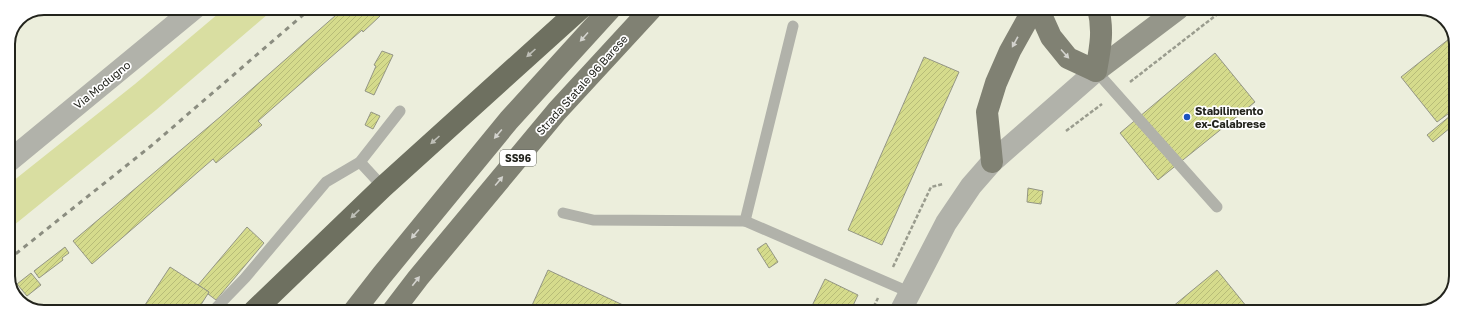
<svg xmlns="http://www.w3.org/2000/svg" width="1464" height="320" viewBox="0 0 1464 320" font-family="'Golos Text',sans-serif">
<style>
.green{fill:#d9dea1}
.building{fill:url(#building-hatch);stroke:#949685}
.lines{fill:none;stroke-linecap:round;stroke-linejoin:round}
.path{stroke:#9a9c8e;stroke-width:2.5;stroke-dasharray:4 2;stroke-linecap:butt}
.lane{stroke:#b1b2aa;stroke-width:11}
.street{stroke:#b1b2aa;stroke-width:22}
.secondary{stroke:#95968a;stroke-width:22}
.primary{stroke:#808173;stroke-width:22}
.highway{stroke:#6e7060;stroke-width:22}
.rail{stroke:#8b8d80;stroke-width:3;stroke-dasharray:5 5;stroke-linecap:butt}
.oneway{fill:#d3d3ce}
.oneway2{fill:#bebfb7}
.poi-dot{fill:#1b53bf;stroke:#fff;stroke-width:1.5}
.labels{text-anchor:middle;stroke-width:3.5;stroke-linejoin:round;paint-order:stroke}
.shield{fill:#fff;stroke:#656661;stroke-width:1}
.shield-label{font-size:10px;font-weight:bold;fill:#23241d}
.street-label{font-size:11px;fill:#23241d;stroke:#fff}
.poi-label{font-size:11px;font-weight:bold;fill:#23241d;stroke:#fff;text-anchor:start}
.rim{fill:none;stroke:#23241d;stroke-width:2}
</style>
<defs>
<pattern id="building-hatch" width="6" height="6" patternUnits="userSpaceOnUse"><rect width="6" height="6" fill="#d5db8c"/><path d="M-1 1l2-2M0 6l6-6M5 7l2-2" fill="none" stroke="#b7bc78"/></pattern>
</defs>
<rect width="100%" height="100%" fill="#eceedc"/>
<!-- green -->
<polygon class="green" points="225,8 275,8 156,110 8,230 8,185 135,84"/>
<!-- building -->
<g class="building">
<polygon points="344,8 386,8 378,15 380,16 363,32 362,30 258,121 262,125 216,163 213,159 92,264 73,241 220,117"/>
<polygon points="1454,35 1456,40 1456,108 1437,122 1401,77"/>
<polygon points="382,51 393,55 374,95 365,91 376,66 374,65"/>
<polygon points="1215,53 1255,102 1158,180 1120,133"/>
<polygon points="924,57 959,72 882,245 848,230"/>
<polygon points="1456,111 1456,123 1433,142 1427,135"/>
<polygon points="371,112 380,116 373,129 365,125"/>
<polygon points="1028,188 1043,191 1041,204 1027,202"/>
<polygon points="247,227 264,243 216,300 208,294 209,292 198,285"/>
<polygon points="766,243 778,262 769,268 757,249"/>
<polygon points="65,247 69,253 62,258 63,260 39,278 34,271"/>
<polygon points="170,267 209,292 197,311 141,311"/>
<polygon points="548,270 638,312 529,312"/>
<polygon points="1217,270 1251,312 1166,312"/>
<polygon points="31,273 41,285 27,296 17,284"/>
<polygon points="825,279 858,295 850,312 809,312"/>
</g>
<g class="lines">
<!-- path -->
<g class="path">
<polyline points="1130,82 1224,9"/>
<polyline points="1066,131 1102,104"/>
<polyline points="893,267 931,187 943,184"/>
<polyline points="871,312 878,298"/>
</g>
<!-- lane -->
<g class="lane">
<polyline points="1096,71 1217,207"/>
<polyline points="360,162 383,187"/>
<polyline points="563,213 593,220 745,221 793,26"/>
<polyline points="745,221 909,292"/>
<polyline points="213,311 245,278 326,182 360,162 400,111"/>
</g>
<!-- street -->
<g class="street">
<polyline points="8,162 195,8"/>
<polyline points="900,312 946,223 971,186 992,162 1096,71"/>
</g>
<!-- secondary -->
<polyline class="secondary" points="1096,71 1178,9"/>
<!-- primary -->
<g class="primary">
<path d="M1038,8l13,29 17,21 28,13c4,-22 8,-40 2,-63"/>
<polyline points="992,162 987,112 996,83 1010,51 1034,8"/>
<polyline points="354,311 382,275 509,120 611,8"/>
<polyline points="392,312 418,278 557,111 652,8"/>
</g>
<!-- highway -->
<polyline class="highway" points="254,311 383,187 581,8"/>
<!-- rail -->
<polyline class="rail" points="8,260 151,146 311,8"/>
</g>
<!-- one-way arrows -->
<defs><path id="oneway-solid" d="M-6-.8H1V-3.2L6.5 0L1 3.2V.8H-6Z"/></defs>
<g class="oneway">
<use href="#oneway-solid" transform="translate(584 37) rotate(132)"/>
<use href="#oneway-solid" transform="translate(1015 42) rotate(119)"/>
<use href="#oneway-solid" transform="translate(1065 54) rotate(48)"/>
<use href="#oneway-solid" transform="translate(498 134) rotate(130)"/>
<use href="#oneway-solid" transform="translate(499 181) rotate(-50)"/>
<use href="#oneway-solid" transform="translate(415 234) rotate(130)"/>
<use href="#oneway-solid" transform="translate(416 281) rotate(-52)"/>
</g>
<g class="oneway2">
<use href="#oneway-solid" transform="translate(531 53) rotate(138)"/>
<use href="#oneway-solid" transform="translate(435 140) rotate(138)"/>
<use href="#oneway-solid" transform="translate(355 214) rotate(136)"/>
</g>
<!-- markers -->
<circle class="poi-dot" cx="1187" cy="117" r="4"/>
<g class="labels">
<!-- shield labels -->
<rect class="shield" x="500" y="150" width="36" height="16" rx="3"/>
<g class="shield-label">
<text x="518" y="162">SS96</text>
</g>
<!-- street labels -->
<g class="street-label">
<text transform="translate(102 85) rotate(-39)" y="4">Via Modugno</text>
<text transform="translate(582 85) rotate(-48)" y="4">Strada Statale 96 Barese</text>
</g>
<!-- poi labels -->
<g class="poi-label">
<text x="1195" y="115">Stabilimento<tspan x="1195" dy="13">ex-Calabrese</tspan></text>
</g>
</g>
<!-- crop -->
<path d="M0 0H1464V320H0ZM44 15H1420A29 29 0 0 1 1449 44V276A29 29 0 0 1 1420 305H44A29 29 0 0 1 15 276V44A29 29 0 0 1 44 15Z" fill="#fff" fill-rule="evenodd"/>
<path class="rim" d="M44 15H1420A29 29 0 0 1 1449 44V276A29 29 0 0 1 1420 305H44A29 29 0 0 1 15 276V44A29 29 0 0 1 44 15Z"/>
</svg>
